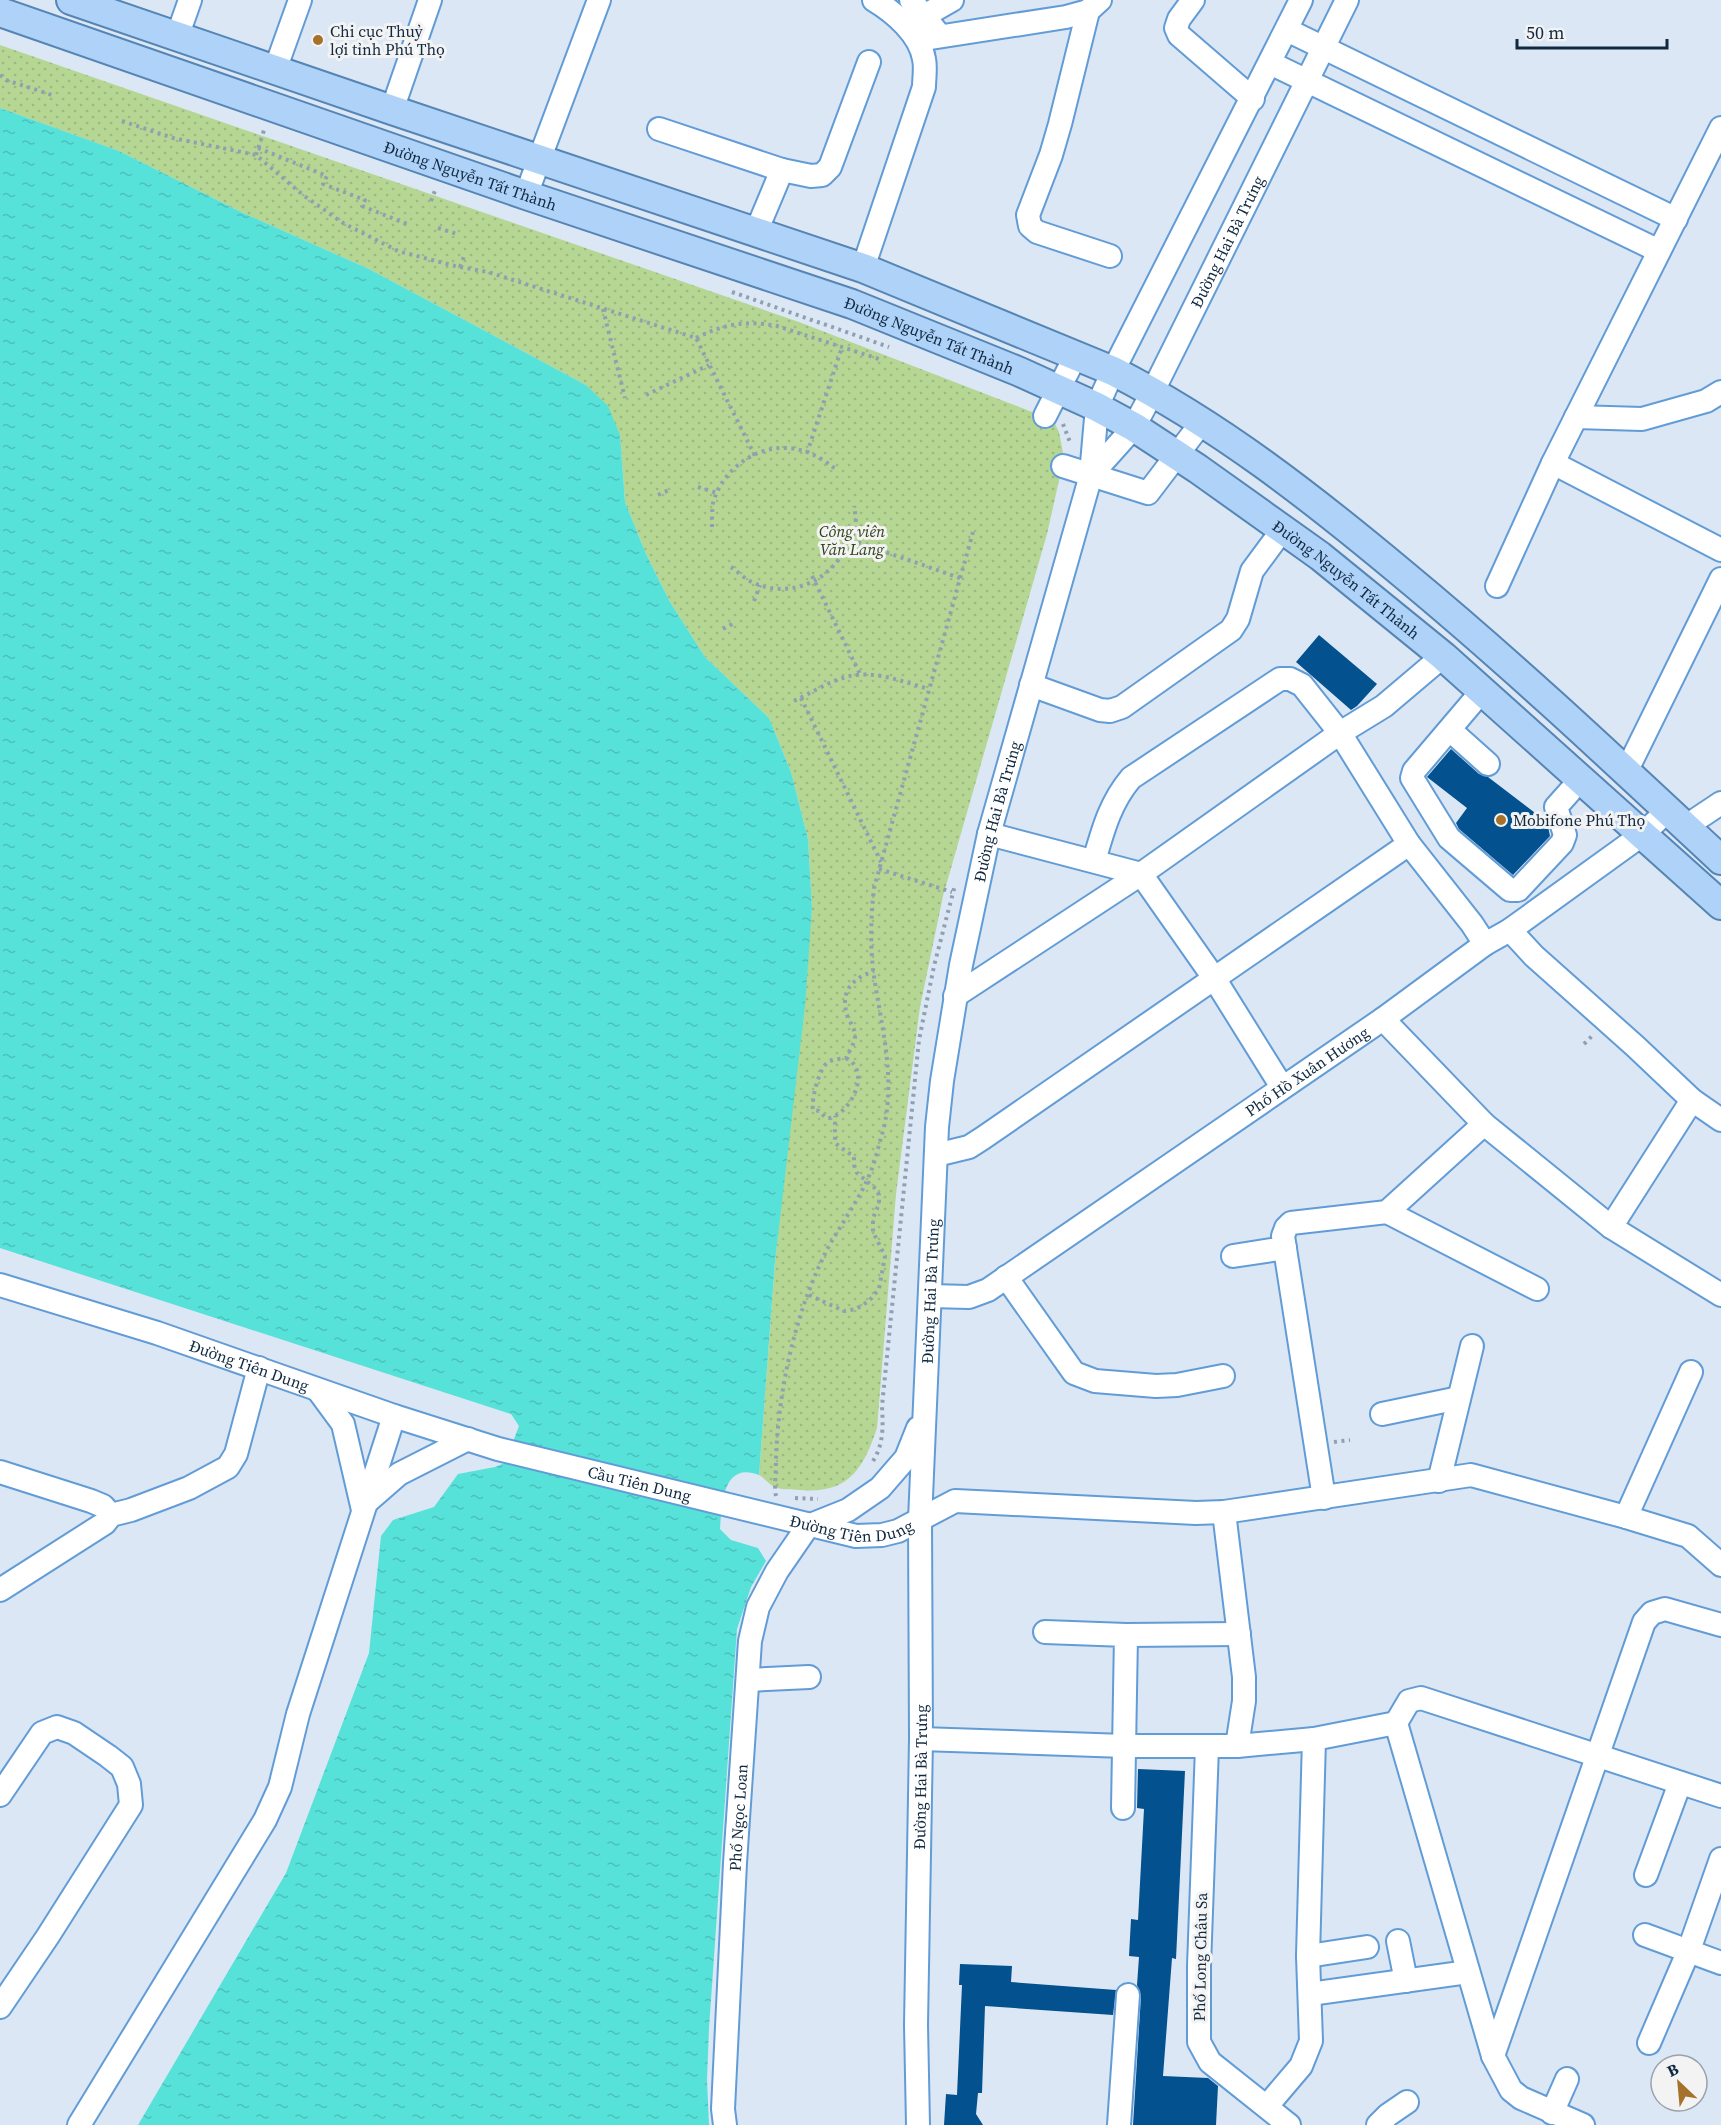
<svg xmlns="http://www.w3.org/2000/svg" width="1721" height="2125" viewBox="0 0 1721 2125" font-family="'Source Serif 4',serif">
<style>
.park{fill:url(#park-dots)}
.water{fill:url(#water-ripples)}
.building{fill:#03518e}
.lines{fill:none;stroke-linecap:round;stroke-linejoin:round}
.minor-casing{stroke:#629cd7;stroke-width:26}
.major-casing{stroke:#5585b5;stroke-width:32}
.path{stroke:#90a0b1;stroke-width:4;stroke-dasharray:3 4.5;stroke-linecap:butt}
.minor{stroke:#fff;stroke-width:22}
.major{stroke:#afd3f8;stroke-width:28}
.poi-dot{fill:#a6712a;stroke:#f3f3f3;stroke-width:2}
.labels{text-anchor:middle;stroke-width:6;stroke-linejoin:round;paint-order:stroke}
.poi-label{font-size:16px;fill:#112940;stroke:#f3f3f3;text-anchor:start}
.street-label{font-size:16px;fill:#112940;stroke:#f3f3f3}
.park-label{font-size:16px;font-style:italic;fill:#2d4116;stroke:#f3f3f3}
</style>
<defs>
<pattern id="park-dots" width="8" height="8" patternUnits="userSpaceOnUse" patternTransform="scale(1.5)"><rect width="8" height="8" fill="#b5d793"/><path d="M2 2h.1M6 6h.1" fill="none" stroke="#9bb980" stroke-width="1.8" stroke-linecap="round"/></pattern>
<pattern id="water-ripples" width="26" height="14" patternUnits="userSpaceOnUse" patternTransform="scale(1.5)"><rect width="26" height="14" fill="#56e1d9"/><path d="M2 4q2-2 4 0t4 0M15 11q2-2 4 0t4 0" fill="none" stroke="#4ac1bb"/></pattern>
</defs>
<rect width="100%" height="100%" fill="#dbe7f4"/>
<!-- park -->
<path class="park" d="M0,45l799,277 254,98 6,12 5,26 -17,76 -104,362 -23,111 -24,187 -19,234c-14,42 -29,66 -77,62 -8,-1 -16,0 -23,-2 -7,-2 -12,-10 -18,-13l16,-214 37,-353 -4,-69 -17,-67 -22,-54 -64,-61 -35,-55 -24,-48 -21,-52 -5,-67 -34,-50 -217,-116 -128,-57 -122,-61 -119,-43z"/>
<!-- water -->
<path class="water" d="M0,108l119,43 122,61 128,57 217,116 22,21 12,29 5,67 21,52 24,48 35,55 64,61 22,54 17,67 4,69 -7,98 -30,255 -16,214c-37,-14 -37,30 -39,54l11,11 27,8 8,13 -15,26 -14,42 -28,399 -2,52 2,45h-571l148,-252 83,-220 12,-117 12,-16 41,-13 24,-33 37,-7 10,-4 14,-37 -8,-12 -511,-166z"/>
<!-- building -->
<g class="building">
<polygon points="1319,635 1377,684 1357,706 1351,710 1296,662"/>
<polygon points="1451,749 1479,774 1488,777 1547,822 1550,836 1513,875 1459,829 1456,823 1467,808 1427,777"/>
<polygon points="1138,1769 1185,1771 1176,1959 1172,1958 1163,2076 1208,2078 1218,2086 1216,2125 1133,2125 1141,1996 1137,1985 1139,1957 1129,1956 1131,1919 1138,1920 1144,1809 1137,1808"/>
<polygon points="960,1964 1012,1966 1011,1982 1116,1990 1113,2015 985,2006 982,2093 978,2093 976,2114 983,2125 944,2125 946,2094 957,2095 962,1985 959,1985"/>
</g>
<g class="lines">
<defs>
<g id="minor">
<polyline points="911,0 940,36"/>
<polyline points="1193,0 1179,19 1176,28 1179,35 1253,99"/>
<polyline points="1088,11 1060,124 1051,155 1028,215 1030,226 1037,232 1110,256"/>
<polyline points="924,16 952,0"/>
<polyline points="1287,30 1676,219"/>
<polyline points="177,37 190,0"/>
<polyline points="918,40 1066,17 1088,11 1100,0"/>
<polyline points="1270,63 1659,251"/>
<polyline points="275,70 300,0"/>
<polyline points="392,110 430,0"/>
<polyline points="659,129 782,170 811,176 822,175 830,167 869,62"/>
<polyline points="526,195 599,0"/>
<polyline points="756,232 782,170"/>
<path d="M863,268l61,-181c0,-9 2,-19 0,-28 -4,-25 -30,-47 -50,-59"/>
<polyline points="1045,416 1076,355"/>
<polyline points="1576,417 1642,419 1706,401 1721,392"/>
<polyline points="1553,463 1721,550"/>
<polyline points="1063,466 1148,493 1202,422"/>
<path id="s1" d="M1091,475l43,-48 19,-36 194,-391"/>
<polyline points="1497,586 1553,463 1721,128"/>
<polyline points="1031,685 1100,710 1110,711 1122,707 1231,630 1238,619 1252,571 1283,529"/>
<polyline points="1482,691 1414,771 1412,778 1449,838 1510,890 1518,890 1562,843 1565,835 1556,807 1581,779"/>
<polyline points="1450,730 1488,764"/>
<polyline points="1626,772 1721,579"/>
<polyline points="1685,827 1721,803"/>
<polyline points="989,834 1141,874 1214,978 1282,1087"/>
<path d="M1094,861c9,-31 16,-58 37,-83l149,-99h10l12,6 38,48 69,111 63,80 13,20"/>
<polyline points="1510,930 1534,956 1635,1046 1692,1100 1721,1120"/>
<polyline points="955,996 1141,874 1340,733 1384,706 1443,656"/>
<polyline points="1383,1019 1484,1124 1611,1227 1721,1295"/>
<polyline points="936,1155 969,1147 983,1138 1409,844"/>
<polyline points="1387,1212 1537,1289"/>
<polyline points="1611,1227 1692,1100"/>
<polyline points="1233,1256 1285,1248"/>
<polyline points="1006,1277 1074,1373 1095,1381 1156,1386 1177,1385 1223,1376"/>
<path id="s2" d="M0,1285l157,48 237,83 104,33 358,87 26,-1 16,-4 57,-30 241,12 28,-1 247,-37 155,42 62,19 33,29"/>
<path id="s3" d="M930,1296l39,1 19,-7 395,-271 102,-75 25,-14 133,-96 25,-24"/>
<polyline points="318,1390 343,1424 363,1510"/>
<polyline points="1382,1414 1459,1398"/>
<polyline points="0,1472 91,1501 103,1506 111,1515"/>
<polyline points="1439,1481 1472,1346"/>
<polyline points="1324,1498 1283,1236 1286,1228 1291,1223 1387,1212 1484,1124"/>
<polyline points="368,1501 399,1474 468,1439"/>
<polyline points="1224,1512 1244,1677 1244,1701 1237,1746"/>
<polyline points="1626,1517 1691,1372"/>
<polyline points="0,1590 105,1523 111,1515 131,1510 189,1488 228,1467 236,1454 259,1368"/>
<polyline points="1045,1632 1126,1635 1123,1808"/>
<polyline points="1126,1635 1239,1634"/>
<polyline points="748,1680 809,1677"/>
<polyline points="1396,1723 1493,2056"/>
<polyline points="921,1739 1125,1746 1237,1746 1314,1739 1396,1723 1409,1701 1421,1698 1721,1796"/>
<polyline points="1207,1747 1199,1966 1199,2042 1210,2062 1289,2125"/>
<polyline points="0,1795 42,1733 57,1727 74,1733 108,1756 122,1767 129,1784 131,1805 48,1936 0,2007"/>
<polyline points="1646,1875 1680,1783"/>
<polyline points="1645,1935 1721,1963"/>
<polyline points="1398,1941 1406,1981"/>
<polyline points="1308,1956 1367,1947"/>
<polyline points="1310,1994 1468,1972"/>
<polyline points="1649,2043 1689,1950 1721,1859"/>
<polyline points="1267,2106 1301,2066 1311,2041 1308,1956 1314,1739"/>
<polyline points="1552,2113 1567,2079"/>
<polyline points="79,2125 265,1820 280,1787 298,1714 394,1416"/>
<path id="s4" d="M725,2125l-2,-16 12,-246 15,-222 8,-34 19,-36 31,-45 40,-16 32,-22 26,-30 12,-30"/>
<path id="s5" d="M918,2125l-2,-100 5,-286 -1,-219 17,-393 5,-46 19,-116 28,-131 102,-359 6,-68 16,-36 188,-371"/>
<polyline points="1119,2125 1128,1995"/>
<polyline points="1378,2125 1388,2115 1407,2102"/>
<polyline points="1583,2125 1521,2098 1511,2090 1493,2056 1644,1622 1652,1613 1665,1609 1721,1625"/>
</g>
<g id="major">
<path d="M71,0l321,110 471,158 250,103c106,54 199,127 290,203 110,91 214,189 318,286"/>
<path id="s6" d="M0,12l526,183 326,109 168,68 77,35 37,20 64,42 122,87 123,100 278,249"/>
</g>
</defs>
<!-- minor casing -->
<use href="#minor" class="minor-casing"/>
<!-- major casing -->
<use href="#major" class="major-casing"/>
<!-- path -->
<g class="path">
<polyline points="0,75 6,80 52,95"/>
<polyline points="122,121 173,138 256,155 303,195 343,223 398,251 455,266 488,272 696,338 756,458"/>
<polyline points="258,148 327,176 323,184 365,200 362,206 407,224"/>
<polyline points="256,155 265,127"/>
<polyline points="431,201 436,188"/>
<polyline points="438,228 457,234"/>
<polyline points="460,267 465,254"/>
<polyline points="732,292 889,347"/>
<polyline points="603,309 625,398"/>
<path d="M696,338c29,-14 48,-18 81,-12l105,34"/>
<polyline points="646,395 709,365"/>
<polyline points="1063,424 1071,445"/>
<polyline points="807,453 842,347"/>
<polyline points="698,487 717,493"/>
<polyline points="658,495 669,490"/>
<path d="M712,527c0,-8 0,-16 1,-24 10,-36 49,-63 87,-53 14,3 26,12 37,20"/>
<polyline points="851,540 960,578"/>
<path d="M731,567c7,5 15,13 23,16 37,16 76,-2 93,-37 4,-6 8,-14 9,-21 0,-6 -1,-13 -2,-19"/>
<polyline points="812,576 860,674"/>
<polyline points="754,601 760,585"/>
<polyline points="723,629 734,623"/>
<polyline points="801,698 881,862"/>
<path d="M794,701c17,-8 34,-19 52,-24 27,-8 57,5 83,12"/>
<polyline points="879,869 952,892"/>
<polyline points="1584,1044 1594,1034"/>
<path d="M846,1058c24,12 8,48 -11,58 -2,2 -6,2 -9,2l-7,-7 -6,-1c-2,-10 6,-41 14,-47 5,-4 13,-4 19,-5 3,-7 9,-15 9,-22 0,-7 -4,-12 -7,-18 -9,-26 3,-39 26,-47"/>
<polyline points="809,1295 844,1311 856,1309 869,1301 879,1289 885,1256 873,1232 873,1218 879,1204 879,1195 876,1189 857,1173 854,1165 854,1157 835,1143 835,1116"/>
<polyline points="1334,1442 1350,1440"/>
<path d="M873,1461c11,-17 10,-36 9,-55l37,-366 15,-74 21,-81"/>
<path d="M776,1496c-2,-10 0,-24 0,-36 2,-70 20,-152 53,-214 14,-25 32,-49 42,-75 5,-13 8,-27 12,-40 14,-55 -3,-108 -10,-162 -3,-28 -2,-54 1,-81l99,-356"/>
<polyline points="795,1498 818,1499"/>
</g>
<!-- minor -->
<use href="#minor" class="minor"/>
<!-- major -->
<use href="#major" class="major"/>
</g>
<!-- markers -->
<g class="poi-dot">
<circle cx="318" cy="40" r="6"/>
<circle cx="1501" cy="820" r="6"/>
</g>
<g class="labels">
<!-- poi labels -->
<g class="poi-label">
<text x="330" y="37">Chi cục Thuỷ<tspan x="330" dy="18">lợi tỉnh Phú Thọ</tspan></text>
<text x="1513" y="826">Mobifone Phú Thọ</text>
</g>
<!-- street labels -->
<g class="street-label">
<text dy="6" stroke="none"><textPath href="#s6" startOffset="498">Đường Nguyễn Tất Thành</textPath></text>
<text dy="6" stroke="none"><textPath href="#s1" startOffset="272">Đường Hai Bà Trưng</textPath></text>
<text dy="6" stroke="none"><textPath href="#s6" startOffset="984">Đường Nguyễn Tất Thành</textPath></text>
<text dy="6" stroke="none"><textPath href="#s6" startOffset="1470">Đường Nguyễn Tất Thành</textPath></text>
<text dy="6" stroke="none"><textPath href="#s5" startOffset="1320">Đường Hai Bà Trưng</textPath></text>
<text dy="6" stroke="none"><textPath href="#s3" startOffset="446">Phố Hồ Xuân Hương</textPath></text>
<text dy="6" stroke="none"><textPath href="#s5" startOffset="834">Đường Hai Bà Trưng</textPath></text>
<text dy="6" stroke="none"><textPath href="#s2" startOffset="262">Đường Tiên Dung</textPath></text>
<text dy="6" stroke="none"><textPath href="#s2" startOffset="670">Cầu Tiên Dung</textPath></text>
<text dy="6" stroke="none"><textPath href="#s2" startOffset="888">Đường Tiên Dung</textPath></text>
<text dy="6" stroke="none"><textPath href="#s5" startOffset="348">Đường Hai Bà Trưng</textPath></text>
<text dy="6" stroke="none"><textPath href="#s4" startOffset="308">Phố Ngọc Loan</textPath></text>
<text transform="translate(1200 1957) rotate(-89)" y="6">Phố Long Châu Sa</text>
</g>
<!-- park labels -->
<g class="park-label">
<text x="852" y="537">Công viên<tspan x="852" dy="18">Văn Lang</tspan></text>
</g>
</g>
<!-- north arrow -->
<g transform="translate(1679 2083) rotate(334)"><circle r="28" fill="#f3f3f3" stroke="#99a2ab" stroke-width="1.5"/>
<path d="M0-4.5L10 22L0 15L-10 22Z" fill="#a6712a"/>
<text y="-9" font-size="16" font-weight="bold" text-anchor="middle" fill="#112940">B</text>
</g>
<!-- scale -->
<path d="M1517 39v9h150v-9" fill="none" stroke="#112940" stroke-width="3"/>
<text x="1526" y="39" font-size="18" fill="#112940" stroke="#f3f3f3" stroke-width="4.5" paint-order="stroke">50 m</text>
</svg>
